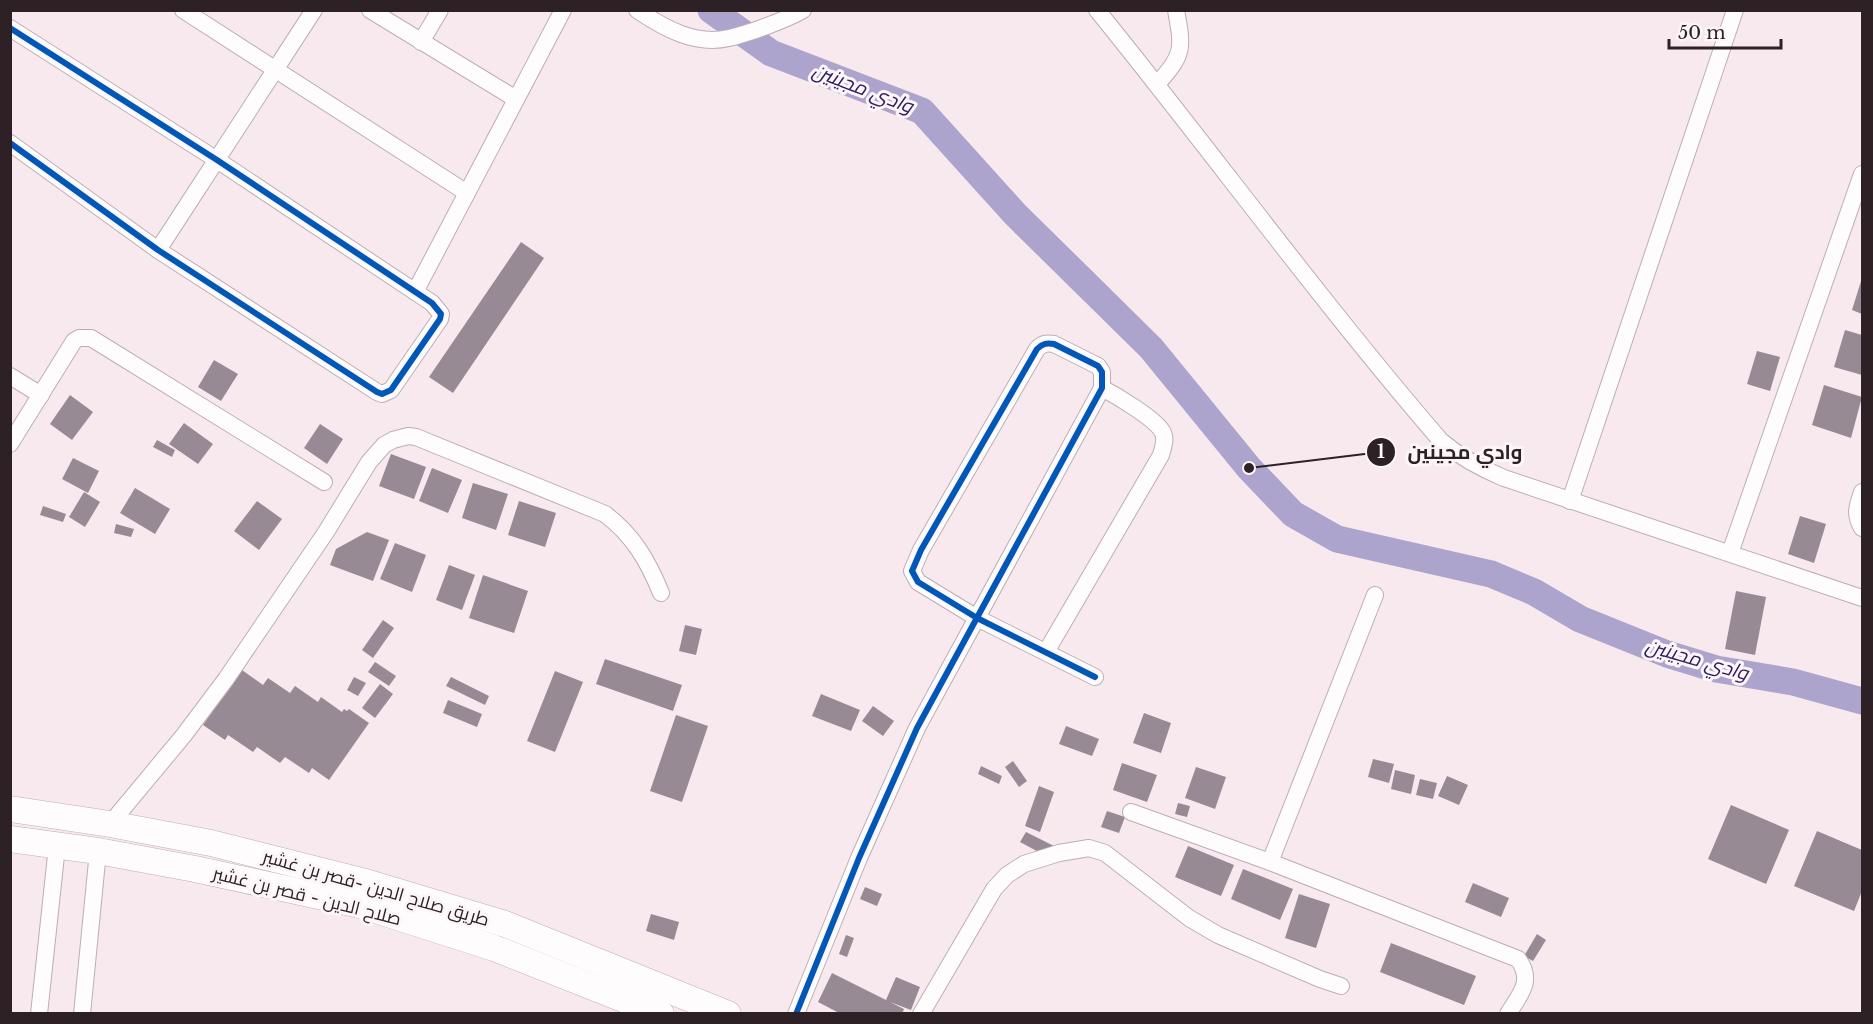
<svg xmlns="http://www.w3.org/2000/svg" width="1873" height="1024" viewBox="0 0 1873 1024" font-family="'Libre Baskerville',Cairo,serif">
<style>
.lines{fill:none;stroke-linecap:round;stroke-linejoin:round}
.river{stroke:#ada4cd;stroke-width:27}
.building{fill:#988a95}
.minor-casing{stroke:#bcafb3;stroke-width:18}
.highway-casing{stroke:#bcafb3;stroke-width:27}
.minor{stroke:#fefcfc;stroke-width:16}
.highway{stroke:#fefcfc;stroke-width:26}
.cycleway-casing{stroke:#fdf6f9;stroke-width:10}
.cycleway{stroke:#0057b8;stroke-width:6}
.labels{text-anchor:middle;stroke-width:6;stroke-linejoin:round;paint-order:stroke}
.street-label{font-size:18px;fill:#2d2125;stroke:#fdf6f9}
.water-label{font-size:20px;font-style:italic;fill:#2d1a5f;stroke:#fdf6f9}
.leader{fill:none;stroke:#2d2125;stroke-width:2}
.callout-dot{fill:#2d2125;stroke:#fdf6f9;stroke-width:2}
.mark-label{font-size:18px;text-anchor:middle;font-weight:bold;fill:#fff}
.callout-label{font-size:20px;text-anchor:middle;font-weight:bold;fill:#2d2125;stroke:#fdf6f9;stroke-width:6;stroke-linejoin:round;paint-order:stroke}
</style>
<rect width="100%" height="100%" fill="#f8e9ee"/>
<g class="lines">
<!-- river -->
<polyline class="river" points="711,10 771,53 922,111 1015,214 1151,348 1249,468 1293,514 1337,539 1491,574 1534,592 1580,619 1667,654 1716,669 1793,682 1862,701"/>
</g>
<!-- building -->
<g class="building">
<polygon points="521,242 544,258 453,393 429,377"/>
<polygon points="1862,278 1862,314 1852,310"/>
<polygon points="1845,330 1862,335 1862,375 1834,367"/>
<polygon points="1757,351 1780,357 1770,391 1747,384"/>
<polygon points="214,360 238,374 221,401 198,387"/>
<polygon points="1824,385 1862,397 1851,438 1812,425"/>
<polygon points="70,395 93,412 72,440 50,424"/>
<polygon points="184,423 213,444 198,464 169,444"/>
<polygon points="320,424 343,439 327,464 304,448"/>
<polygon points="157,440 175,450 172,457 153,447"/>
<polygon points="391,454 426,467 414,499 379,486"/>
<polygon points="73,458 99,471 88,493 62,479"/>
<polygon points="432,468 462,480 448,513 419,501"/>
<polygon points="473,483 508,494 496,530 462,518"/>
<polygon points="135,488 170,509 155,534 120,513"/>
<polygon points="84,492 100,502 85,527 69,517"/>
<polygon points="257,501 282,519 259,550 234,531"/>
<polygon points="519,501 556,513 545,547 508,535"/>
<polygon points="43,506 66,514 63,522 40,515"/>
<polygon points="1800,516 1826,524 1814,563 1788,554"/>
<polygon points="116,524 134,529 131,537 114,533"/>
<polygon points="367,532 389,540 373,581 330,565 336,549"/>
<polygon points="395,543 426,555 412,592 380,579"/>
<polygon points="449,565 475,575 462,610 436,600"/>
<polygon points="483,575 528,591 514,633 469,618"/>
<polygon points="1736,591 1766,597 1755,655 1725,649"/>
<polygon points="383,620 394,628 373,658 362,650"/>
<polygon points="685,625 702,629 696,655 679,651"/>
<polygon points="605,659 682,685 673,711 596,684"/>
<polygon points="375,662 396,676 389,686 368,672"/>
<polygon points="242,670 263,685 268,678 290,693 295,686 318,702 321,697 342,712 344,709 347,711 349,709 369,723 329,780 312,768 309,773 285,757 280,763 257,747 253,752 228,735 225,740 203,725"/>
<polygon points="555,671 583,682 555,752 527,741"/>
<polygon points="354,677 366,683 358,696 347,690"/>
<polygon points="451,677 489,696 485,705 446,686"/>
<polygon points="380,684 393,694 375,718 362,708"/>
<polygon points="821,694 860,710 851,731 812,716"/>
<polygon points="448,700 482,714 477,727 443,713"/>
<polygon points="873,706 894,721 883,736 862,721"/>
<polygon points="1144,713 1171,723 1161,753 1133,743"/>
<polygon points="676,715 708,726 682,802 650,791"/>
<polygon points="1066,726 1099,739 1092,756 1059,744"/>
<polygon points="1373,759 1394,764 1389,783 1368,777"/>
<polygon points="1013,761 1027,781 1019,787 1005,767"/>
<polygon points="1122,763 1157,775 1147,802 1113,790"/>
<polygon points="981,766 1002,776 999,784 978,774"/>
<polygon points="1196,767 1226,777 1215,809 1185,798"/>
<polygon points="1395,770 1415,775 1411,794 1391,789"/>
<polygon points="1447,776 1468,785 1459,805 1438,796"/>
<polygon points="1420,779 1437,783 1433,799 1416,795"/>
<polygon points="1039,786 1054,792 1040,832 1025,826"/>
<polygon points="1178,803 1190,806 1187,817 1175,814"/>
<polygon points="1731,805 1789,830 1766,884 1708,859"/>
<polygon points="1107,811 1125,817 1119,833 1101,827"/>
<polygon points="1817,831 1862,850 1862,891 1854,911 1794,886"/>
<polygon points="1026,832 1054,846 1048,857 1020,842"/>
<polygon points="1188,846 1234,865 1221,896 1175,877"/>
<polygon points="1243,869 1293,889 1280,920 1231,899"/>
<polygon points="1473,883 1509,898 1501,917 1465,902"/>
<polygon points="865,887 882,894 877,906 860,899"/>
<polygon points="1299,894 1330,904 1316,948 1285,938"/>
<polygon points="651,914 679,922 674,940 646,931"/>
<polygon points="1537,934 1546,940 1533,961 1524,956"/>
<polygon points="846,935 854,938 847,957 839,954"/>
<polygon points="1391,943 1476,976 1464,1005 1380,972"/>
<polygon points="832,973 886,1000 896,977 920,987 911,1010 890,1002 904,1009 902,1014 841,1014 818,1002"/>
</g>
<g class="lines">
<defs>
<g id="minor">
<polyline points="183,10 467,193"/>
<polyline points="370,10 516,99"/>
<path d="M637,10c27,18 58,36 92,28 9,-2 18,-5 27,-8 16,-6 32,-11 47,-20"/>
<path d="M1097,10c116,143 224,292 344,431 19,16 39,27 63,37l358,120"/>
<polyline points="10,28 217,160 432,303 441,314 440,319 391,390 382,394 377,392 158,250 10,143"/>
<polyline points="421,42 440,10"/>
<path d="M1158,83c26,-29 25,-34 18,-73"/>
<polyline points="158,250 314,10"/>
<polyline points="415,292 563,10"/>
<polyline points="10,376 41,395"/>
<polyline points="10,444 74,341 79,338 91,338 324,482"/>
<path d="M1862,492c-5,15 -8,22 0,36"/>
<polyline points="1570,501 1735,10"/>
<polyline points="1730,553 1862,174"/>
<path d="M1046,652l115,-197c2,-8 6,-16 1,-24 -8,-13 -45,-35 -60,-43"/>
<path d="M1131,812l139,50 248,97c16,22 2,35 -10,55"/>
<path d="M110,824l74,-89 42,-56 100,-147 43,-70 15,-17 9,-5 15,-4 8,1 189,77c28,21 43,47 56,79"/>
<polyline points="1270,862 1375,595"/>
<polyline points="39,1014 57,846"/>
<polyline points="82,1014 98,851"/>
<path d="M796,1014l63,-156 58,-130 185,-340v-16l-4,-6 -44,-22c-7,-1 -11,-1 -17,5l-116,201 -9,21 6,11 59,36 118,59"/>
<polyline points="921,1014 994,889 1007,875 1024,864 1059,853 1089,848 1105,853 1189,918 1218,935 1320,979 1341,986"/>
</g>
<g id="highway">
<polyline points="10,809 110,824 211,843 362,881 505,924 728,1014"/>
<polyline points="10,839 98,851 195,869 360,905 494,948 661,1014"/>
</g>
</defs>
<!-- minor casing -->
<use href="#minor" class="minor-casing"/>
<!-- highway casing -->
<use href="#highway" class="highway-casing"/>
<!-- minor -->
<use href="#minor" class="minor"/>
<!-- highway -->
<use href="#highway" class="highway"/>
<defs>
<g id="cycleway">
<polyline points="10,28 217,160 432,303 441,314 440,319 391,390 382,394 377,392 158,250 10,143"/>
<path d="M796,1014l63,-156 58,-130 185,-340v-16l-4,-6 -44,-22c-7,-1 -11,-1 -17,5l-116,201 -9,21 6,11 59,36 118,59"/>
</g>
</defs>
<!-- cycleway casing -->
<use href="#cycleway" class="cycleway-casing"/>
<!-- cycleway -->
<use href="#cycleway" class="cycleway"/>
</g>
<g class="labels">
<!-- street labels -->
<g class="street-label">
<text transform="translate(376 888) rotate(16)" y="6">طريق صلاح الدين -قصر بن غشير</text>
<text transform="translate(307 896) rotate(14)" y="6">صلاح الدين - قصر بن غشير</text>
</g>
<!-- water labels -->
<g class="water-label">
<text transform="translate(863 88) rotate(21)" y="7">وادي مجينين</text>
<text transform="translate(1697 659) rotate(16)" y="7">وادي مجينين</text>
</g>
</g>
<!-- callouts -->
<path class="leader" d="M1249 468L1381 452"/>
<g class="callout-dot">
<circle cx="1249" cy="468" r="6"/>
<circle cx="1381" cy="452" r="15"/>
</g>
<g class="mark-label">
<text x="1381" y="458">1</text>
</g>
<g class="callout-label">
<text x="1465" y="459">وادي مجينين</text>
</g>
<!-- border -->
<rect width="1873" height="1024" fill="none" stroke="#2d2125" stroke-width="24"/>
<!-- scale -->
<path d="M1669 39v9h112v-9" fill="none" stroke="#2d2125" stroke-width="3"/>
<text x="1678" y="39" font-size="18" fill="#2d2125" stroke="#fdf6f9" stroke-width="4.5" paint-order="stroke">50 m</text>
</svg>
